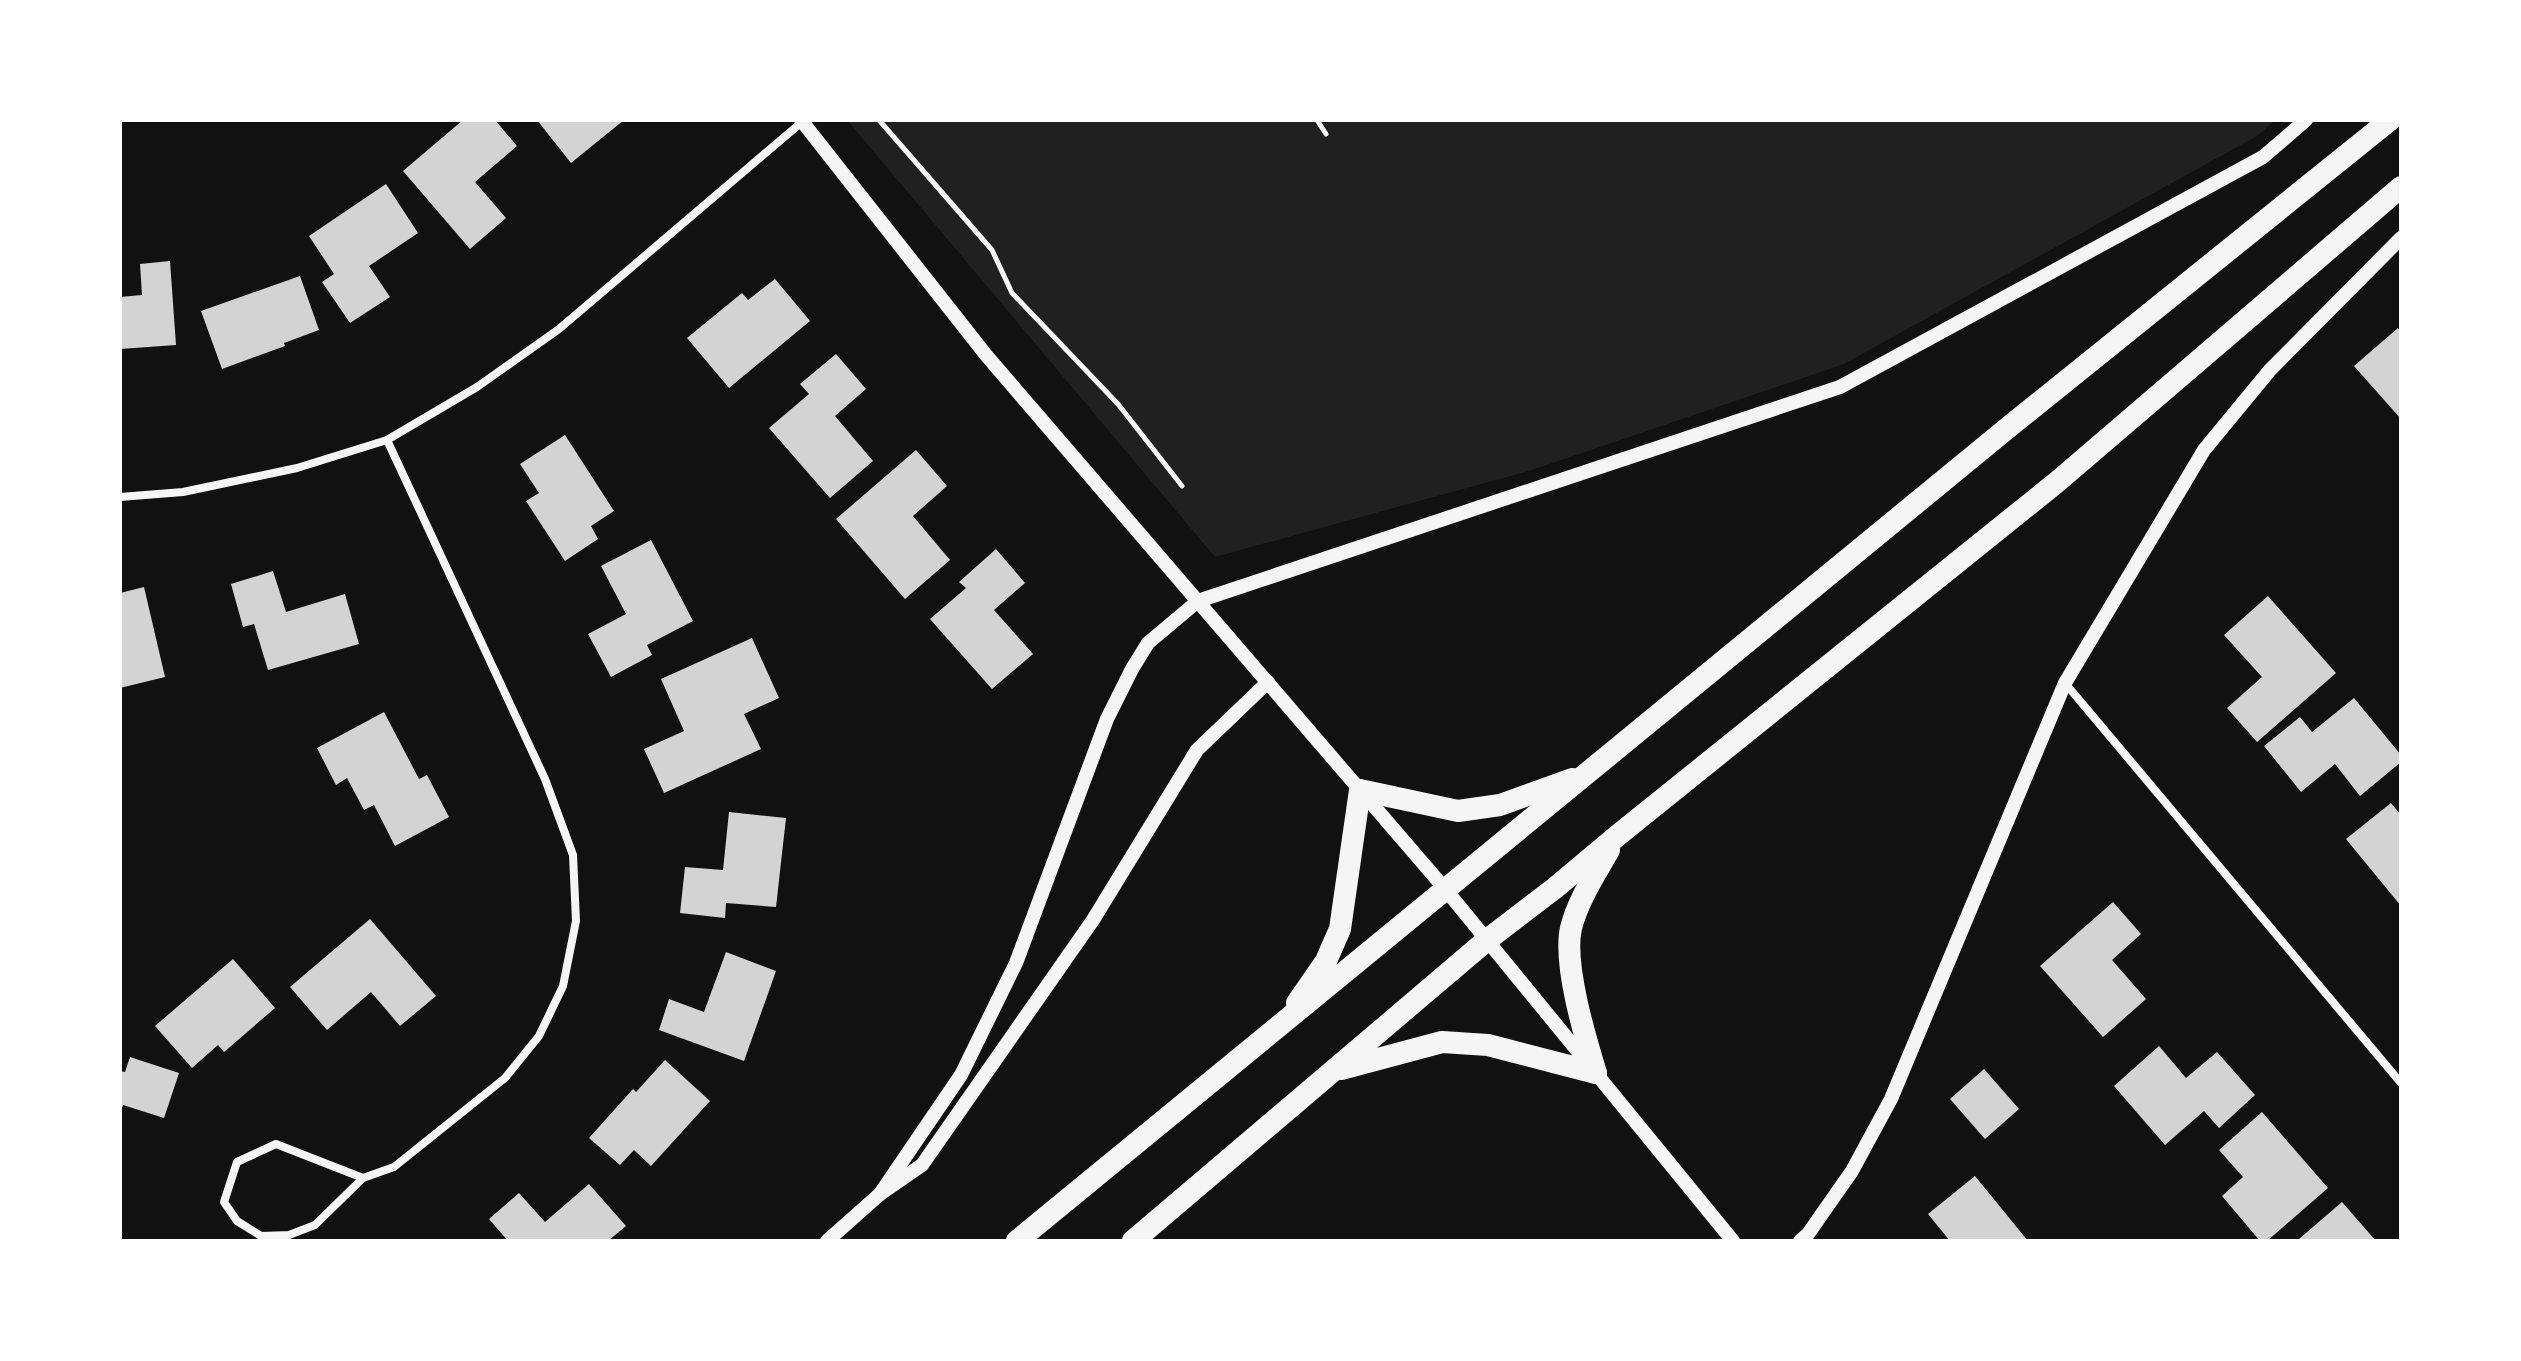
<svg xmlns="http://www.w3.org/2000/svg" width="2521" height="1361" viewBox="0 0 2521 1361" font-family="Raleway,sans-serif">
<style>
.green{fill:#202020}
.building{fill:#d3d3d3}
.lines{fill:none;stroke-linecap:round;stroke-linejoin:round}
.path{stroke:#f5f5f5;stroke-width:5}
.minor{stroke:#f5f5f5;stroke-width:8}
.tertiary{stroke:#f5f5f5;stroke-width:14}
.trunk{stroke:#f5f5f5;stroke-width:22}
</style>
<rect width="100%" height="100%" fill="#111"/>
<!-- green -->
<polygon class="green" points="847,120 2275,120 2257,136 1844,364 1532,470 1215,557"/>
<!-- building -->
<g class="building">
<polygon points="463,120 495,120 517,146 475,182 506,218 470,249 403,171"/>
<polygon points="537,120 624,120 571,163"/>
<polygon points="386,184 418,233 369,266 390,297 350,323 322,282 334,274 309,236"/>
<polygon points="170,261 176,345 120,349 120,297 142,295 140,264"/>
<polygon points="300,276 319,330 284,343 285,346 222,369 201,311"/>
<polygon points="775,279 810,321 729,388 687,338 742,293 748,300"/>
<polygon points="2398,328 2401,332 2401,419 2354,366"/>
<polygon points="836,354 866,389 835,416 873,461 830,498 769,428 809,394 800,384"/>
<polygon points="565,435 614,511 591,526 598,539 565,561 526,501 539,493 520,464"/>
<polygon points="916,450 947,486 913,516 950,560 905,599 836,519"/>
<polygon points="651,540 693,621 647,645 652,655 611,677 588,634 626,614 601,566"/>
<polygon points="996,549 1025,583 994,610 1033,654 992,689 930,619 966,588 959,582"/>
<polygon points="273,571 286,612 345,594 359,644 268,670 254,624 243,627 231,584"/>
<polygon points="144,587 165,677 120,688 120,593"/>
<polygon points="2268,596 2336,673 2257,742 2227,708 2262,677 2224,635"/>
<polygon points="752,638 779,698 744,714 761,749 664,793 644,749 684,731 661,679"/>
<polygon points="2354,698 2401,755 2401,762 2360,796 2335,764 2301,792 2264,746 2300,717 2312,732"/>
<polygon points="384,712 419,779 427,775 449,817 395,846 374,805 364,810 347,778 336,785 317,748"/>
<polygon points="2391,803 2401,815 2401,906 2346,839"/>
<polygon points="729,812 786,818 776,907 726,903 725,918 680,913 685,867 723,870"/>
<polygon points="2113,902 2141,934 2112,960 2146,999 2103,1037 2040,966"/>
<polygon points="370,919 436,996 400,1026 371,992 327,1030 290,987"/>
<polygon points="726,952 776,971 744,1061 659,1030 669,999 704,1012"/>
<polygon points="233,959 275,1008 224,1052 218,1045 192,1068 155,1026"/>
<polygon points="2159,1046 2186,1078 2217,1052 2255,1095 2219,1128 2204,1111 2165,1145 2114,1086"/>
<polygon points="130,1057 179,1073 164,1118 123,1105 120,1113 120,1071 125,1072"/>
<polygon points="665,1060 710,1101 651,1166 634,1150 620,1165 589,1138 633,1089 636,1092"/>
<polygon points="1984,1069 2019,1109 1985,1139 1950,1099"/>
<polygon points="2262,1112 2328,1188 2267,1241 2260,1241 2222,1196 2243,1177 2219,1150"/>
<polygon points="1975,1176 2028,1241 1950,1241 1928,1214"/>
<polygon points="589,1184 626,1226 608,1241 508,1241 489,1219 519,1193 545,1222"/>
<polygon points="2342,1202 2376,1241 2301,1241 2299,1239"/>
</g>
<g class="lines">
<!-- path -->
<g class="path">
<polyline points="879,120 992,250 1012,293 1118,404 1182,486"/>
<polyline points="1317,120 1326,134"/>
</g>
<!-- minor -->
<g class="minor">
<polyline points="120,497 183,492 297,468 387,440 477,387 559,329 802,122"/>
<polyline points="2065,683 2401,1083"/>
<polyline points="363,1178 276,1144 237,1162 224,1202 237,1221 261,1236 289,1235 315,1225 363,1178 394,1167 505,1078 539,1036 563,986 576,921 573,855 545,779 387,440"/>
</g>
<!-- tertiary -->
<g class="tertiary">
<polyline points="801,120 986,355 1446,890 1733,1241"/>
<polyline points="880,1194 961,1075 1016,963 1107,719 1132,669 1148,643 1198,601 1840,387 2263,157 2306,120"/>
<polyline points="827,1241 880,1194 922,1165 1093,920 1197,750 1268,682"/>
<polyline points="1800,1241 1808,1234 1852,1171 1891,1099 2065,683 2204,450 2270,370 2401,238"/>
</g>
<!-- trunk -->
<g class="trunk">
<polyline points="1297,1003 1326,961 1340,929 1360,790 1458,811 1500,805 1572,779"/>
<polyline points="1341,1069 1442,1042 1488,1045 1596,1073"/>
<path d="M1596,1073c-11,-36 -33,-109 -25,-145 7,-28 24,-53 38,-78"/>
<polyline points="1017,1241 2010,426 2390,120"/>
<polyline points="1133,1241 1487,940 1555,888 1617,836 2057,482 2401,187"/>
</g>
</g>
<!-- border -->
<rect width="2521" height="1361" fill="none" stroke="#ffffff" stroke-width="244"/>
</svg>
